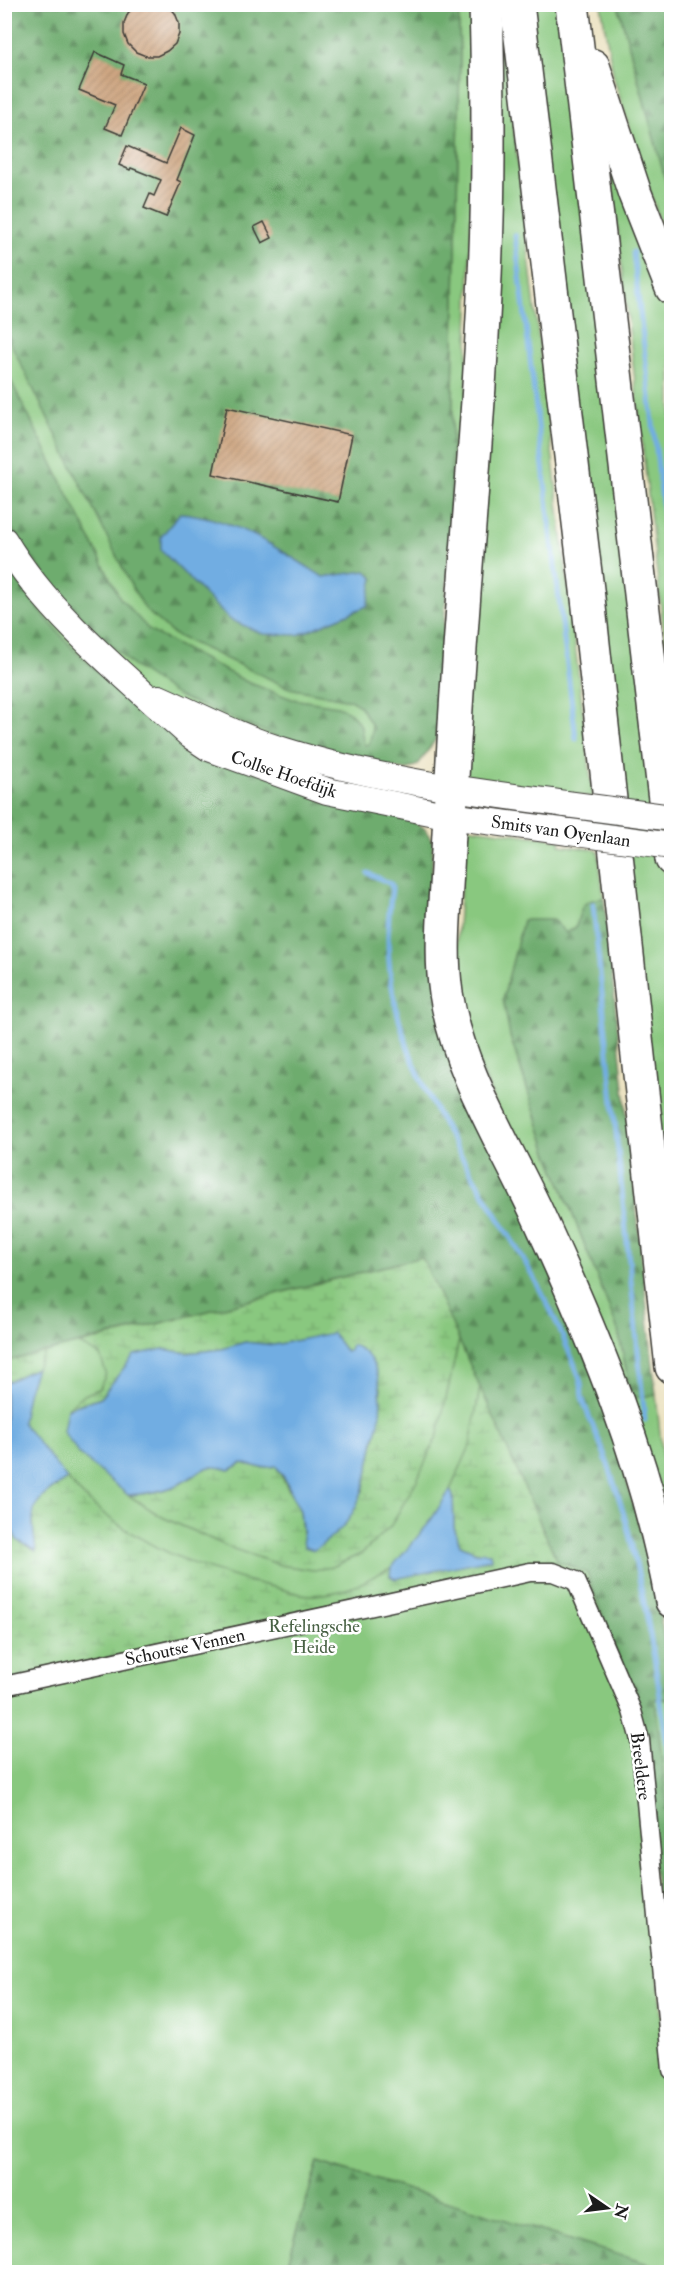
<svg xmlns="http://www.w3.org/2000/svg" width="676" height="2277" viewBox="0 0 676 2277" font-family="'IM FELL Double Pica',serif">
<style>
.green{fill:#89c87f;stroke:#52724e;stroke-width:1.5}
.forest{fill:url(#forest-firs);stroke:#456445;stroke-width:1.5;fill-rule:evenodd}
.wetland{fill:url(#wetland-marsh);stroke:#52724e;stroke-width:1.5}
.water{fill:#71ade2;stroke:#46647f;stroke-width:1.5}
.lines{fill:none;stroke-linecap:round;stroke-linejoin:round}
.stream{stroke:#71ade2;stroke-width:5}
.building{fill:url(#building-hatch)}
.minor-casing{stroke:#3b3a35;stroke-width:21}
.secondary-casing{stroke:#3b3a35;stroke-width:28}
.motorway-casing{stroke:#3b3a35;stroke-width:36}
.minor{stroke:#fff;stroke-width:18}
.secondary{stroke:#fff;stroke-width:26}
.motorway{stroke:#fff;stroke-width:33}
.secondary-bridge-casing{stroke:#3b3a35;stroke-width:28;stroke-linecap:butt}
.secondary-bridge{stroke:#fff;stroke-width:26}
.labels{text-anchor:middle;stroke-width:5;stroke-linejoin:round;paint-order:stroke}
.street-label{font-size:18px;fill:#1c1c1c;stroke:#fff}
.park-label{font-size:18px;fill:#486144;stroke:#fff}
</style>
<defs>
<pattern id="forest-firs" width="22" height="20" patternUnits="userSpaceOnUse" patternTransform="scale(1.5)"><rect width="22" height="20" fill="#6eac6e"/><path d="M5 1l3.5 6h-7zM16 11l3.5 6h-7z" fill="#5a8b5a"/></pattern>
<pattern id="wetland-marsh" width="20" height="14" patternUnits="userSpaceOnUse" patternTransform="scale(1.5)"><rect width="20" height="14" fill="#89c87f"/><path d="M1 5h8M5 5V1M11 12h8M15 12V8" fill="none" stroke="#76ab6d"/></pattern>
<pattern id="building-hatch" width="6" height="6" patternUnits="userSpaceOnUse" patternTransform="scale(1.5)"><rect width="6" height="6" fill="#cea681"/><path d="M-1 1l2-2M0 6l6-6M5 7l2-2" fill="none" stroke="#b08e6f"/></pattern>
</defs>
<rect width="100%" height="100%" fill="#fff"/>
<filter id="ink" filterUnits="userSpaceOnUse"><feTurbulence type="fractalNoise" baseFrequency=".0167" numOctaves="2"/><feDisplacementMap in="SourceGraphic" scale="12" xChannelSelector="R" yChannelSelector="G"/><feConvolveMatrix kernelMatrix="1 2 1 2 8 2 1 2 1" color-interpolation-filters="sRGB"/></filter>
<filter id="wash" filterUnits="userSpaceOnUse"><feTurbulence type="fractalNoise" baseFrequency=".008" numOctaves="4" result="noise"/><feDisplacementMap in="SourceGraphic" scale="24" xChannelSelector="R" yChannelSelector="G"/><feGaussianBlur stdDeviation="1.35" result="paint"/><feColorMatrix in="noise" values="0 0 0 0 0 0 0 0 0 0 0 0 0 0 0 0 0 1.4 0 .05"/><feComposite in="paint" operator="in"/></filter>
<g filter="url(#wash)">
<rect width="100%" height="100%" fill="#ebe2c1"/>
<!-- green -->
<g class="green">
<polygon points="477,4 466,415 450,539 460,54 458,5"/>
<polygon points="5,5 447,5 382,781 435,796 434,800 382,792 595,1483 649,1858 671,2133 671,2271 318,2162 285,2272 5,2272"/>
<polygon points="499,5 593,797 463,783"/>
<polygon points="527,5 561,5 648,724 672,944 671,1274"/>
<polygon points="601,5 618,5 671,200 671,257 614,79"/>
<polygon points="607,136 671,309 671,695"/>
<path d="M465,827l96,13 -1,5 38,5 6,48c-24,3 -22,8 -28,29l-10,6 -56,103 37,113 71,181 14,68 24,-3 15,144 -218,-541z"/>
<polygon points="655,1699 671,1699 671,1849"/>
</g>
<!-- forest -->
<g class="forest">
<path d="M5,5h453l2,49 -10,485 -14,200 -18,26 -12,5 -77,-12 -151,-62 -45,-30 -72,-69 -56,-77 -1,-153 116,231 30,33 97,51 45,17 46,7 13,7 10,13 2,15 2,4 4,-1 3,-12 -1,-8 -11,-18 -10,-6 -61,-12 -116,-54 -27,-24 -13,-21 -128,-257zM287,554l80,52 -69,29z"/>
<polygon points="618,5 671,5 671,200 669,193"/>
<polygon points="4,561 40,611 75,651 124,695 171,732 407,818 424,828 433,842 430,931 575,1330 607,1408 654,1581 671,1678 671,1699 655,1699 672,1849 671,2016 633,1697 587,1573 557,1561 422,1257 5,1362"/>
<path d="M604,898l52,497 -24,3 -14,-68 -71,-181 -37,-113 -7,-37 20,-79h30l13,13 10,-6c6,-21 4,-26 28,-29z"/>
<polygon points="318,2162 671,2271 671,2272 285,2272"/>
</g>
<!-- wetland -->
<g class="wetland">
<path d="M422,1257l37,83 -21,94 -21,46 -27,47 -29,27 -29,13 -19,3 -33,-5 -49,-17 -69,-31 -34,-22c17,-1 40,-4 55,-13 21,-11 20,-20 47,-12l12,-7 20,5 14,-2 24,45 2,23 61,-43 16,-70 2,-33 -32,-36h-3l-14,-18 -58,11 -29,-3 -23,7 -35,4 -24,-4 -45,29 -17,19 -34,12 13,-12 20,-9 6,-15 -6,-18 -21,-11z"/>
<polygon points="45,1351 36,1368 5,1383 5,1362"/>
<path d="M480,1387l77,174 -552,119 -1,-163 13,23 19,11c-6,-45 -7,-47 31,-72 52,60 127,90 202,107 14,3 31,10 45,9 11,-1 25,-3 36,-7 14,-5 26,-14 41,-20l-1,8 101,-17 -1,-6 -14,-1 -16,-7 -6,-18 -1,-31 -3,-6 20,-44z"/>
</g>
<!-- water -->
<g class="water">
<path d="M180,513c53,4 99,36 143,64l43,-6 7,7 -6,28 -69,29 -35,-1 -34,-15 -68,-69v-13z"/>
<path d="M332,1333l14,19 3,-1 2,-6c31,9 32,51 28,77 -1,6 -4,12 -5,18 -5,28 -10,59 -28,83 -9,11 -20,19 -32,27l-10,-3 -4,-36 -15,-32 -9,-13 -14,2 -20,-5 -12,7c-27,-8 -26,1 -47,12 -15,9 -38,12 -55,13l-49,-41 -16,-23 4,-22 34,-12 33,-42 29,-6 24,4 35,-4 23,-7 29,3z"/>
<path d="M36,1368l-9,26 -5,28 45,57c-38,25 -37,28 -31,72l-19,-11 -12,-23v-134z"/>
<polygon points="450,1490 453,1496 454,1527 460,1545 476,1552 490,1553 491,1559 395,1579 390,1576 391,1568 429,1523"/>
</g>
<g class="lines">
<!-- stream -->
<g class="stream">
<polyline points="515,235 576,739"/>
<polyline points="633,252 672,586"/>
<path d="M368,873l23,11 1,5c-30,181 113,303 175,458 5,11 11,24 14,36 1,4 0,9 1,14 6,20 16,39 23,59 9,26 19,55 25,82 20,83 33,168 42,252"/>
<polyline points="593,904 645,1420"/>
</g>
</g>
<g id="blocks">
<!-- building -->
<g class="building">
<polygon points="137,4 167,4 175,13 179,23 179,34 175,44 167,51 157,56 146,56 136,52 128,44 124,34 124,23 128,13"/>
<polygon points="95,52 124,65 121,74 144,83 122,135 105,128 115,105 79,90"/>
<polygon points="181,128 195,135 177,180 181,182 166,217 144,208 150,194 154,196 161,180 131,168 130,170 119,165 127,146 166,163"/>
<polygon points="264,222 272,238 262,243 254,227"/>
<polygon points="227,407 352,435 338,502 213,474"/>
</g>
</g>
</g>
<g filter="url(#ink)">
<use href="#blocks" fill-opacity="0" stroke="#3b3a35" stroke-width="1.5"/>
<g class="lines">
<defs>
<polyline id="minor" points="4,1686 530,1572 553,1572 576,1581 632,1711 640,1740 672,2070"/>
<g id="secondary">
<path d="M4,540c44,75 123,138 187,196l18,12 118,43 123,25 119,16"/>
<path d="M159,698c41,18 82,40 126,53 92,29 186,40 281,53"/>
</g>
<g id="motorway">
<path d="M486,4c2,72 3,143 1,215 -4,148 -18,296 -28,444 -5,69 -8,137 -12,206 -2,40 -7,83 -1,124 12,78 58,149 91,220 58,125 111,252 135,388"/>
<polyline points="517,4 588,598 672,1367"/>
<polyline points="572,4 672,859"/>
<polyline points="593,66 635,194 672,288"/>
</g>
</defs>
<!-- minor casing -->
<use href="#minor" class="minor-casing"/>
<!-- secondary casing -->
<use href="#secondary" class="secondary-casing"/>
<!-- motorway casing -->
<use href="#motorway" class="motorway-casing"/>
<!-- minor -->
<use href="#minor" class="minor"/>
<!-- secondary -->
<use href="#secondary" class="secondary"/>
<!-- motorway -->
<use href="#motorway" class="motorway"/>
<defs>
<g id="secondary-bridge">
<polyline points="566,804 672,818"/>
<polyline points="569,832 672,846"/>
</g>
</defs>
<!-- secondary-bridge casing -->
<use href="#secondary-bridge" class="secondary-bridge-casing"/>
<!-- secondary-bridge -->
<use href="#secondary-bridge" class="secondary-bridge"/>
</g>
</g>
<g class="labels">
<!-- street labels -->
<g class="street-label">
<text transform="translate(284 774) rotate(19)" y="6">Collse Hoefdijk</text>
<text transform="translate(561 831) rotate(8)" y="6">Smits van Oyenlaan</text>
<text transform="translate(185 1647) rotate(-12)" y="6">Schoutse Vennen</text>
<text transform="translate(641 1766) rotate(83)" y="6">Breeldere</text>
</g>
<!-- park labels -->
<g class="park-label">
<text x="314" y="1632">Refelingsche<tspan x="314" dy="21">Heide</tspan></text>
</g>
</g>
<!-- margin -->
<rect width="676" height="2277" fill="none" stroke="#fff" stroke-width="24"/>
<!-- north arrow -->
<g transform="translate(607 2208) rotate(104)" stroke="#ffffff" stroke-width="4.5" paint-order="stroke">
<path d="M0-4.5L10 22L0 15L-10 22Z" fill="#1c1c1c"/>
<text y="-9" font-size="16" font-weight="bold" text-anchor="middle" fill="#1c1c1c">N</text>
</g>
</svg>
